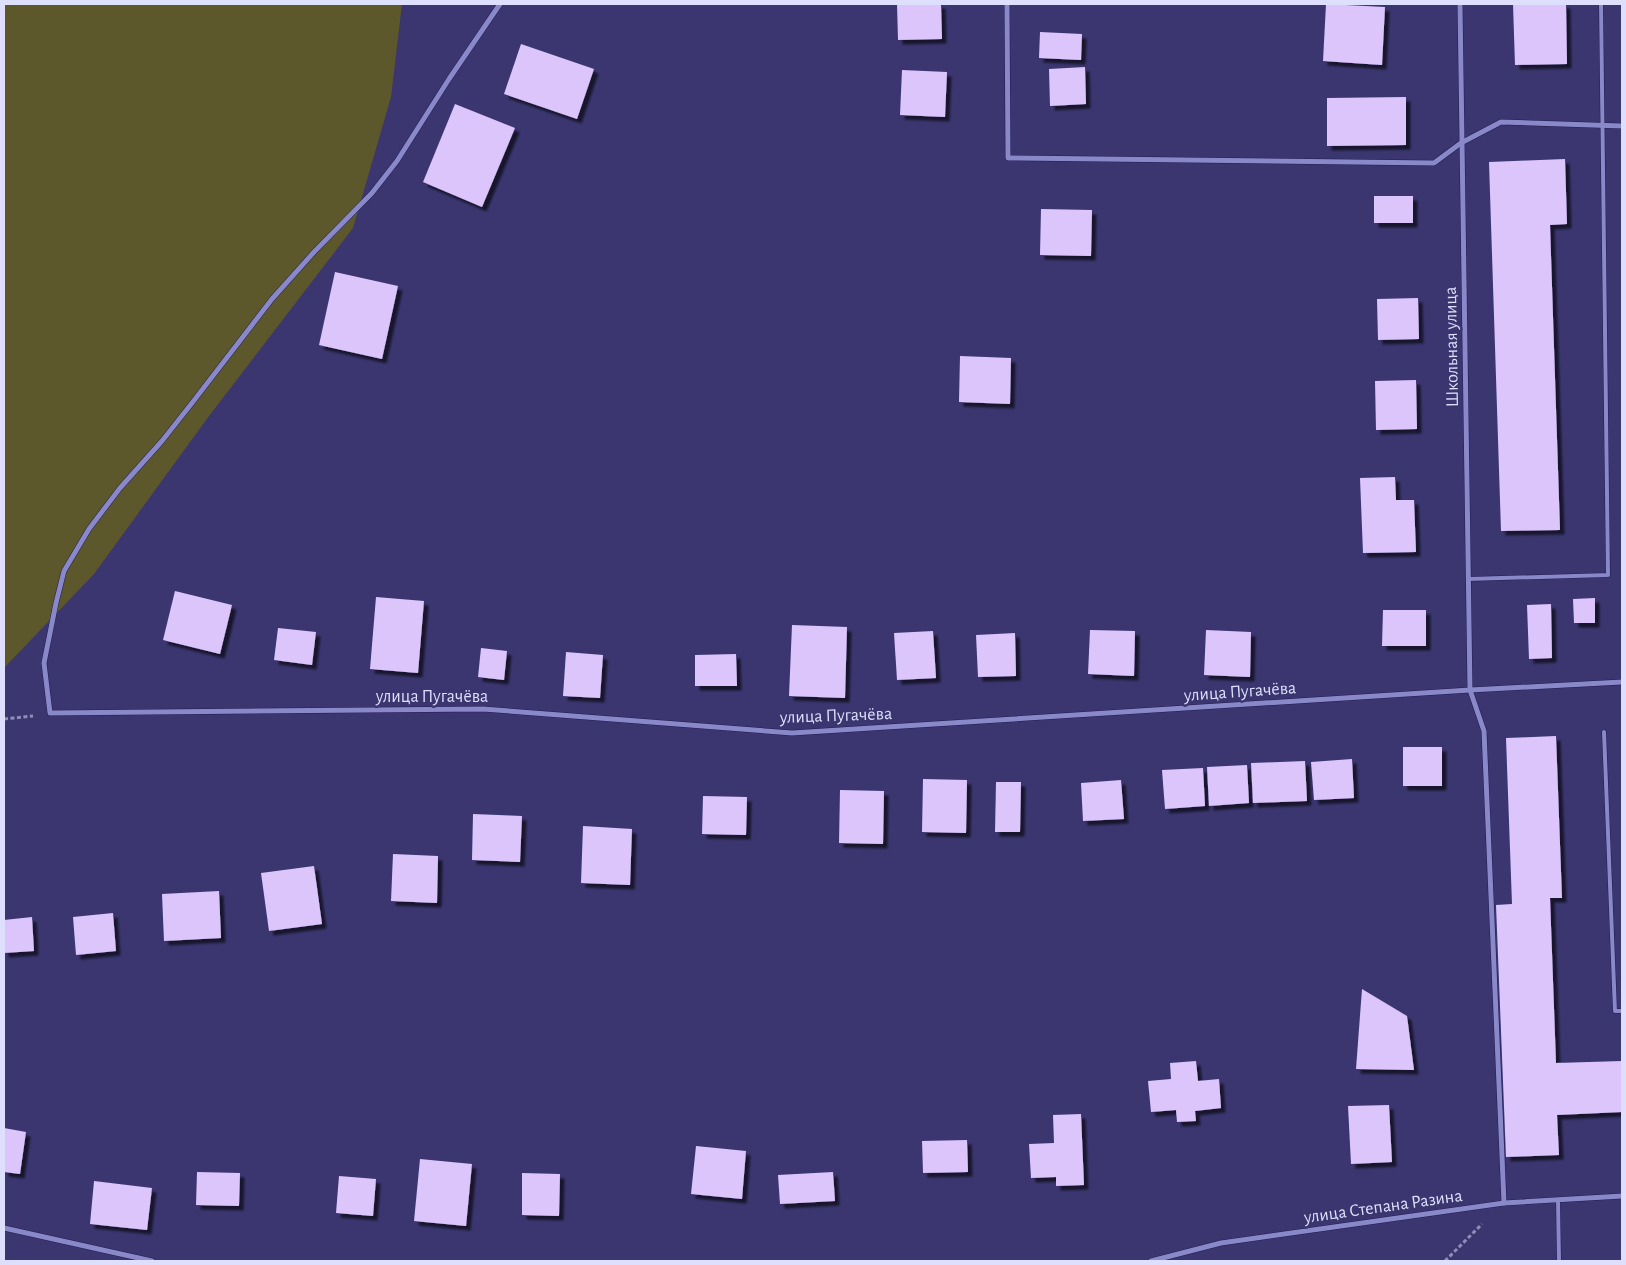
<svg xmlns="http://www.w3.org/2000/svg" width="1626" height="1265" viewBox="0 0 1626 1265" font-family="'Alegreya Sans',sans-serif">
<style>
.green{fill:#5c582b}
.building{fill:#dcc5fb;filter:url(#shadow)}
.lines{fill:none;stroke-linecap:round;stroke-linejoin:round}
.lane-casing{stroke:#231b53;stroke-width:5}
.street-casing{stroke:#231b53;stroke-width:6}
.path{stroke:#908eb9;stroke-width:3;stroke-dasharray:4 2.5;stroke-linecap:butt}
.lane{stroke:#8988c9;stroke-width:4}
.street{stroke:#8988c9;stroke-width:5}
.labels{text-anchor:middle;stroke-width:5;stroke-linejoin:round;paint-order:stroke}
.street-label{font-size:18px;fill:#dedffc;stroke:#3b3670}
</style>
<defs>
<filter id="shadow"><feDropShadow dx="4.5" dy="4.5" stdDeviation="1" flood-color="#0009"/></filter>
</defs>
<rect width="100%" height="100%" fill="#3b3670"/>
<!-- green -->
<polygon class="green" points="4,4 402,4 391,97 353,228 209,416 94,574 4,668"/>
<!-- building -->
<g class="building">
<polygon points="897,4 941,4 942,39 898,40"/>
<polygon points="1326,4 1385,7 1382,65 1323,61"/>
<polygon points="1513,4 1566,4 1567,64 1515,65"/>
<polygon points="1040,32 1082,34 1081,60 1039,58"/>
<polygon points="521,44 594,69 577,119 504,94"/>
<polygon points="1085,67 1086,104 1050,106 1049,69"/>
<polygon points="902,70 947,72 945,117 900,115"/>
<polygon points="1406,97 1406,145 1327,146 1327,98"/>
<polygon points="455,104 515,128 482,207 423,182"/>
<polygon points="1565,159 1567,224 1550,225 1560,530 1501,531 1489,162"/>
<rect x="1374" y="196" width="39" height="27"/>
<polygon points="1041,209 1092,210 1091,256 1040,255"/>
<polygon points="335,272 398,286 382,359 319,345"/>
<polygon points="1418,298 1419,339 1378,340 1377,299"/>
<polygon points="960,356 1011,358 1010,404 959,402"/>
<polygon points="1416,380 1417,429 1376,430 1375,381"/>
<polygon points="1395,477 1396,500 1414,500 1416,552 1363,553 1360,478"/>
<polygon points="175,591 232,605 220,654 163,640"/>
<polygon points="376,597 424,601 418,673 370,669"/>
<polygon points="1595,598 1595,623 1574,623 1573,599"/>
<polygon points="1551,604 1552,658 1529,659 1527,605"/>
<polygon points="1383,610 1426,610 1426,646 1382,646"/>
<polygon points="792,625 847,627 845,698 789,696"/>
<polygon points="278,628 316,632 312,665 274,660"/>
<polygon points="1090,630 1135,631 1134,676 1088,674"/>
<polygon points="1206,630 1251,632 1250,677 1204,675"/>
<polygon points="933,631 936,678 897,680 894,633"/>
<polygon points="1015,633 1016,676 978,677 976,635"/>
<polygon points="481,648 507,651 504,680 478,677"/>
<polygon points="566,652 603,655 600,698 563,696"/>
<polygon points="736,654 737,686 695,686 695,655"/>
<polygon points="1556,736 1562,898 1550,898 1556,1063 1622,1061 1622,1112 1557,1115 1559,1155 1506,1157 1496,905 1512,904 1506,738"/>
<rect x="1403" y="747" width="39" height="39"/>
<polygon points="1352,759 1354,798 1314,800 1311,762"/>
<polygon points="1305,761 1307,801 1253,803 1251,763"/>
<polygon points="1247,765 1249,803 1209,806 1207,767"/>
<polygon points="1203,768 1205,806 1165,809 1162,770"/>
<polygon points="923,779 967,780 966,833 922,832"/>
<polygon points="1121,780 1124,819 1083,821 1081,783"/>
<polygon points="996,782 1021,782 1020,832 995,832"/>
<polygon points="840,790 884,791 883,844 839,843"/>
<polygon points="703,796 747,797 746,835 702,834"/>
<polygon points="473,814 522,816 520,862 472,860"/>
<polygon points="583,826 632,829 630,885 581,883"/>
<polygon points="393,854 438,856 437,903 391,901"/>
<polygon points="314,866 322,924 269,931 261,873"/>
<polygon points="219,891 221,938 164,941 162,894"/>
<polygon points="113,913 116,951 76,955 73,917"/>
<polygon points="32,917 34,951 4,953 4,920"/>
<polygon points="1362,989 1407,1016 1414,1070 1356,1069"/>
<polygon points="1196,1061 1198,1081 1219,1079 1221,1108 1195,1111 1196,1121 1177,1122 1176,1110 1151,1112 1148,1081 1171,1079 1170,1063"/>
<polygon points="1389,1105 1392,1162 1351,1164 1348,1106"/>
<polygon points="1081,1114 1084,1185 1056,1186 1056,1177 1031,1178 1029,1144 1054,1143 1053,1115"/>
<polygon points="4,1128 26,1132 20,1174 4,1172"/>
<polygon points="967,1140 968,1172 923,1173 922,1141"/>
<polygon points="696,1146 746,1151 742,1199 691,1194"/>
<polygon points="420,1159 472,1164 466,1226 414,1221"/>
<polygon points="197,1172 240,1173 239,1206 196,1205"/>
<polygon points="833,1172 835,1201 780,1204 778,1175"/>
<polygon points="522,1173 560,1174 559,1216 522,1215"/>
<polygon points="339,1176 376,1179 373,1216 336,1213"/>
<polygon points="94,1181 152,1188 147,1230 90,1224"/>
</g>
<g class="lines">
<defs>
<g id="lane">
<polyline points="1468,579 1608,575 1601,4"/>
<polyline points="1604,732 1615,1011 1622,1011"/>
<polyline points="1558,1200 1559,1261"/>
</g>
<g id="street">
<polyline points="500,4 449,79 397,161 372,193 314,252 272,299 192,403 162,441 120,488 89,529 64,571 56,603 44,663 50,713 483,709 792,733 1470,690 1622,682"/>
<polyline points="1007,4 1008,158 1434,163 1461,143 1501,122 1622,126"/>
<polyline points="1460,4 1470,690 1484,731 1504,1203"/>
<polyline points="4,1228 152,1261"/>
<polyline points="1151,1261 1221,1243 1504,1203 1622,1196"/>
</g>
</defs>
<!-- lane casing -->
<use href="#lane" class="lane-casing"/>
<!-- street casing -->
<use href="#street" class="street-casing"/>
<!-- path -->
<g class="path">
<polyline points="4,719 33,716"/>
<polyline points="1445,1261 1482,1224"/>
</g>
<!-- lane -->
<use href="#lane" class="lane"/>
<!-- street -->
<use href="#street" class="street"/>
</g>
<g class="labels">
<!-- street labels -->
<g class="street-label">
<text transform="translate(1451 347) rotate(-91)" y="6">Школьная улица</text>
<text transform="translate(1240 691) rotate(-4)" y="6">улица Пугачёва</text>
<text x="432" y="702">улица Пугачёва</text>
<text transform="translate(836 715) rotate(-2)" y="6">улица Пугачёва</text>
<text transform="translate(1383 1206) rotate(-8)" y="6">улица Степана Разина</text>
</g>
</g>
<!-- border -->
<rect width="1626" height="1265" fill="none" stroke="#dedffc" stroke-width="10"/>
</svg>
